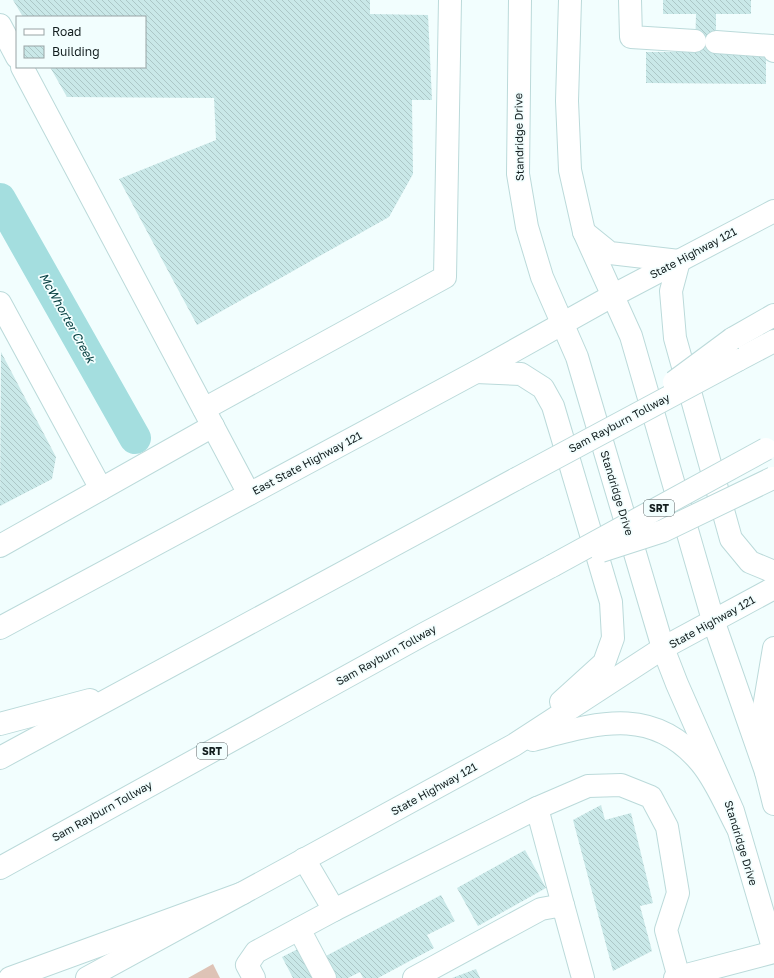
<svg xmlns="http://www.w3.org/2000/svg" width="774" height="978" viewBox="0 0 774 978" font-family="'Golos Text',sans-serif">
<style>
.green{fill:#dec3b6}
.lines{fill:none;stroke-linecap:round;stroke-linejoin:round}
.river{stroke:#a4dedf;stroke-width:32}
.building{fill:url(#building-back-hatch)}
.minor-casing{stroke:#bbdada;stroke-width:24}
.major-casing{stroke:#bbdada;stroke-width:24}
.highway-casing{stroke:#bbdada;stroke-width:24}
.minor{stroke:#fff;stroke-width:22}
.major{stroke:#fff;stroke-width:22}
.highway{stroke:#fff;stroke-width:22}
.highway-bridge-casing{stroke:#bbdada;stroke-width:24;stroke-linecap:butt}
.highway-bridge{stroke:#fff;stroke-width:22}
.labels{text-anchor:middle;stroke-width:3.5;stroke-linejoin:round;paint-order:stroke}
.shield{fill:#f2fefe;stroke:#566162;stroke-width:1}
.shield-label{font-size:10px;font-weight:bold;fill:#131e1f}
.street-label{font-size:11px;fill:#131e1f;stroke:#f2fefe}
.water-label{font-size:12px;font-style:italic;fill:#084042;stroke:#f2fefe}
</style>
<defs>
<pattern id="building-back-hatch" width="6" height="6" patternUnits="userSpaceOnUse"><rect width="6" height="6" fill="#c9e8e8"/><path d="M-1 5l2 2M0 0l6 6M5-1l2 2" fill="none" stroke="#acc7c7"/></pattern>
</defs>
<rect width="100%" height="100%" fill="#f2fefe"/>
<!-- green -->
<polygon class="green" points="213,964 220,978 188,978"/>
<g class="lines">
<!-- river -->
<polyline class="river" points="0,199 135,438"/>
</g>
<!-- building -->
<g class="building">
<polygon points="13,0 370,0 370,14 428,15 432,100 412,100 413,174 389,217 197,325 119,179 216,140 214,98 67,97 50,67 145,67 145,17 23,17"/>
<polygon points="663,0 751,0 751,14 716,14 716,53 766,53 766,84 646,83 646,52 695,52 696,14 663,14"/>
<polygon points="1,352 56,457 52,479 0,506"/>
<polygon points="601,805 605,820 631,813 653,903 640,906 652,951 613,971 573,820"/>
<polygon points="525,850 546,888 478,926 457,888"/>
<polygon points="441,895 455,921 427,935 434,948 378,978 363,978 360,972 348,978 335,978 324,957"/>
<polygon points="304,946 320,978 293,978 282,957"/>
<polygon points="476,969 480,978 452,978"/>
</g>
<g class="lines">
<defs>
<g id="minor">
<polyline points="520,0 518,174 527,227 542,277 577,357 663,648 677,684 733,811 774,951"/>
<polyline points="570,0 567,101 570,170 584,232 631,336 713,620 766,772 774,804"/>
<polyline points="630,0 631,37 695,41"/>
<polyline points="0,25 17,57"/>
<polyline points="716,42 772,46 774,51"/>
<polyline points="22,67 249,494"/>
<polyline points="0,303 101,489"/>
<polyline points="204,409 445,277 450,0"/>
<polyline points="0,546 213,426"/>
<polyline points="537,808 588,786 621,785 651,797 667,827 678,893 666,930 679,978"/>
<polyline points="334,910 537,808 563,905"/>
<polyline points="299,929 325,978"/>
<polyline points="254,978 247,965 256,952 334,910 304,859"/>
<polyline points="414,978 541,909 563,905 583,978"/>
<polyline points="675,978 774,952"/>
</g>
<g id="major">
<polyline points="584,232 610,253 679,261"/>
<polyline points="679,261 671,291 675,338 731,539 750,562 774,572"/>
<polyline points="476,372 521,374 543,388 553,406 611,602 613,638 604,663 561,702"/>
<polyline points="0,628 476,372 612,296 774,211"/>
<path d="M533,740c62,-16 119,-36 168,23 15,18 25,43 36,64"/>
<polyline points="766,772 764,707 774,648"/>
<polyline points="87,978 514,745 663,648 774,588"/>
</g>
<g id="highway">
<polyline points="732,339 774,315"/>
<polyline points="738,360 774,341"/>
<polyline points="0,724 90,700"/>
<polyline points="0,758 516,479"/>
<polyline points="0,868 424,634 552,566"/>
<polyline points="10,978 243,893"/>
</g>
</defs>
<!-- minor casing -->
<use href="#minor" class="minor-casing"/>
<!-- major casing -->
<use href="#major" class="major-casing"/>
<!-- highway casing -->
<use href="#highway" class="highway-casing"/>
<!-- minor -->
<use href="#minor" class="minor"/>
<!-- major -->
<use href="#major" class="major"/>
<!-- highway -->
<use href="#highway" class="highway"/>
<defs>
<g id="highway-bridge">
<polyline points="674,382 732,339"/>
<polyline points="516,479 738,360"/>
<polyline points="601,551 663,531 773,478"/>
<polyline points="552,566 766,449"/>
</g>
</defs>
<!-- highway-bridge casing -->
<use href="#highway-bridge" class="highway-bridge-casing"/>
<!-- highway-bridge -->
<use href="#highway-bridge" class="highway-bridge"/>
</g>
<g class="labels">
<!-- shield labels -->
<g class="shield">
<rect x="644" y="500" width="30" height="16" rx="3"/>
<rect x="197" y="743" width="30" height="16" rx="3"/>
</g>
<g class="shield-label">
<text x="659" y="512">SRT</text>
<text x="212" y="755">SRT</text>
</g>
<!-- street labels -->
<g class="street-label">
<text transform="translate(519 137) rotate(-91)" y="4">Standridge Drive</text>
<text transform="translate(693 253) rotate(-28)" y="4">State Highway 121</text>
<text transform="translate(619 423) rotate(-28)" y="4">Sam Rayburn Tollway</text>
<text transform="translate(307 463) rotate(-28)" y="4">East State Highway 121</text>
<text transform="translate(617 493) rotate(73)" y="4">Standridge Drive</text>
<text transform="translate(712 622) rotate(-29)" y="4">State Highway 121</text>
<text transform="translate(386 655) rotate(-29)" y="4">Sam Rayburn Tollway</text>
<text transform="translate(434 789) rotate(-29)" y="4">State Highway 121</text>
<text transform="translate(102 811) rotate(-29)" y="4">Sam Rayburn Tollway</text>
<text transform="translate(741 843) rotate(73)" y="4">Standridge Drive</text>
</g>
<!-- water labels -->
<g class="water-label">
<text transform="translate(67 318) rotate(61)" y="4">McWhorter Creek</text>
</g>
</g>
<!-- legend -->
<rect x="16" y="16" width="130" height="52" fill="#f2fefe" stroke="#99a4a5"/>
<rect x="24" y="29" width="20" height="6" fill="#ffffff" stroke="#99a4a5"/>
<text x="52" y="36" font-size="12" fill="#131e1f">Road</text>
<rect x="24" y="46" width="20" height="12" fill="url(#building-back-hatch)" stroke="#99a4a5"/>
<text x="52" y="56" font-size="12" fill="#131e1f">Building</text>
</svg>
